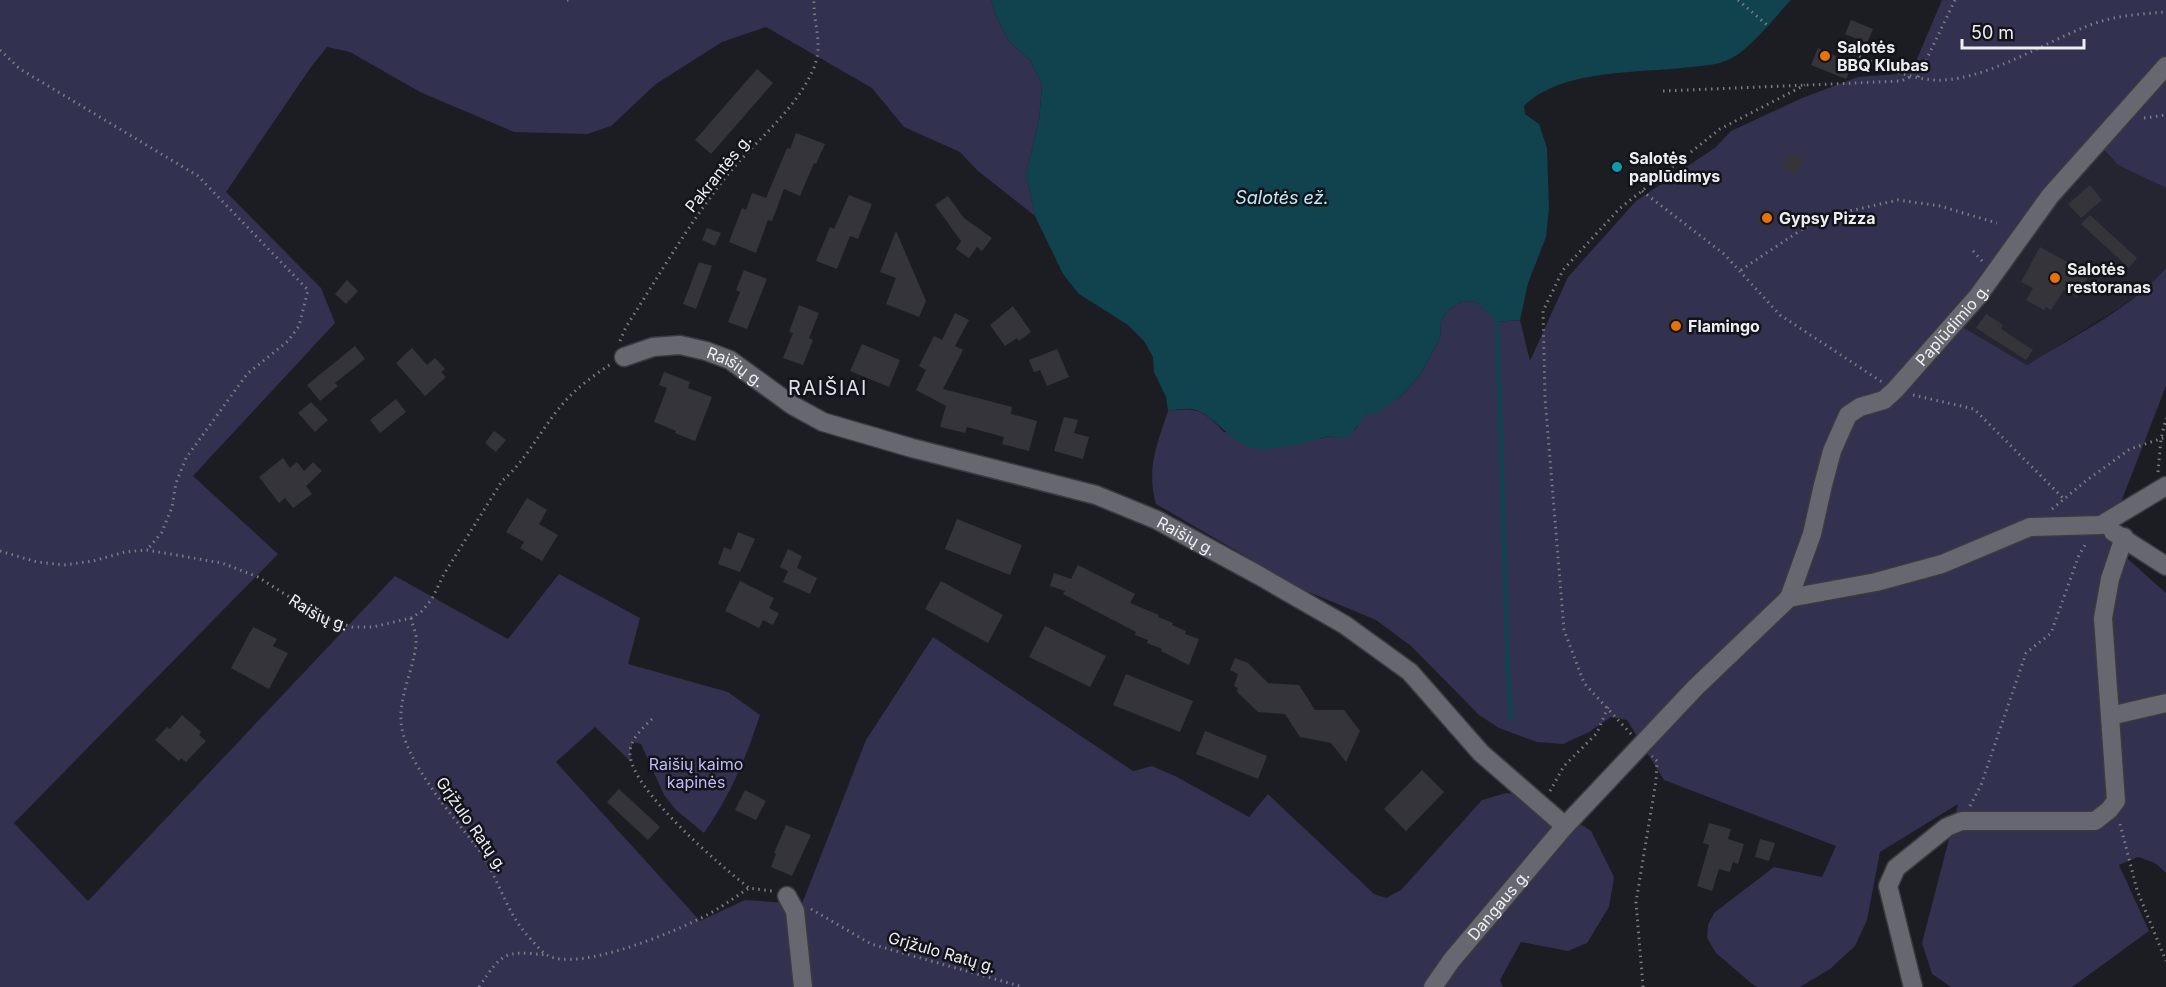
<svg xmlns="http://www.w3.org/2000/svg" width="2166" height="987" viewBox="0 0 2166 987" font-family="Inter,sans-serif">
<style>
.built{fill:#252531}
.green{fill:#32314f}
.water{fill:#11434f}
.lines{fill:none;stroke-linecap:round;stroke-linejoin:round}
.stream{stroke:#11434f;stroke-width:4.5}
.building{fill:#35343b}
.minor-casing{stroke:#3a3a3f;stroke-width:21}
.path{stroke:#7b7b81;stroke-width:3;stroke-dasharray:1.5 4.5;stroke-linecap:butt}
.minor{stroke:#67676f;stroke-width:18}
.food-dot{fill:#e8710a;stroke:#13131a;stroke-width:2}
.culture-dot{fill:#0f9aa8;stroke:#13131a;stroke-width:2}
.labels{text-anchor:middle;stroke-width:5;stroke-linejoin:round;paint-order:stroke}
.poi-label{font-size:16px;font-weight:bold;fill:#eeeef2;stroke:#13131a;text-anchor:start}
.street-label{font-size:16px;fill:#eeeef2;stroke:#13131a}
.park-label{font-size:16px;fill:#bdbcf9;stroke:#13131a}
.water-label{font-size:18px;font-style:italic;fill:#bdebf9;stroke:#13131a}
.quarter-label{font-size:20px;letter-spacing:1.5px;fill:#dedee8;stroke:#13131a}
</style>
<rect width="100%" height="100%" fill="#1c1c23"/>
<!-- built -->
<polygon class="built" points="2102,149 2118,165 2166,188 2166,268 2157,280 2119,308 2027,365 1963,328 2047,210"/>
<!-- green -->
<g class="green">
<path d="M0,0h991l5,16 13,25 22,20 11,24 -3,36 -13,53 9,42 -57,-45 -18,-19 -56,-25 -32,-39 -106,-61 -44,15 -66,42 -45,42 -24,8 -73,-2 -94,-40 -70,-40 -23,-5 -16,20 -85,125 95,96 14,35 -142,153 85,78 -264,269 74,78 307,-325 113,63 51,-65 81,44 -12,46 100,28 32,23c-15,45 -29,79 -56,118l-28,-23 -12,-15 -23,-51 -8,-2 -3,9 1,11 -36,-35 -39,35 144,159 45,-21 57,4 64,-164 67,-103 200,134 19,-5 25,11 72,40 19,-23 106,100 12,4 15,-8 81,-90 24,-7 34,4 51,34 23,46 -5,30 -22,36 -19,8 -47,-9 -21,38 3,7h-1503z"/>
<path d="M1942,0h224v188l-48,-23 -15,-16 -56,61 -83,118 63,37c43,-27 107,-58 139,-97v118l-55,142 9,24 46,41v280l-11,-10 -17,-6 -19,8 30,66 -77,56h-121l-19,-13 -10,-31 36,-139 -78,48 -13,68 -12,26 -25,23 -30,18h-43l-6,-4 -35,-30 -9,-15 1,-13 6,-12 60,-46 48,10 14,-31 -172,-66 -37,-60 -16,-3 -22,15 -26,12 -26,-2 -38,-14 -20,-13 -68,-69 -35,-26 -72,-30 -148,-86c-10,-35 1,-60 12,-93 30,-4 35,-1 56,21l95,7 11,-3 9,2 17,-9 4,-8 6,-6 13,-4 23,-16 18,-20 20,-37 1,-17 8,-12 14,-8 13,1 22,20 22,-2 10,41 38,-84 68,-76 80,-54 15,-16 71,-33 56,-21 53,-4z"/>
</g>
<!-- water -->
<path class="water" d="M991,0h800c-16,17 -39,47 -59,58 -15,8 -34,8 -50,10 -48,5 -122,2 -158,38l1,8 14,10 8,24 2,60 -3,29 -18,46 -8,37 -23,2 -21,-20 -13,-1 -14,8 -8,12 -1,17 -20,37 -18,20 -23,17 -13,3 -17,22 -10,1 -10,-2c-21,6 -63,19 -83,10 -19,-9 -37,-35 -54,-37 -8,-1 -16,1 -24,2l-2,-14 -12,-25 -1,-15 -9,-16 -16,-16 -49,-31 -16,-20 -28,-58 -9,-42 13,-53 3,-36 -11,-24 -22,-20 -13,-25z"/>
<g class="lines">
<!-- stream -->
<polyline class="stream" points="1497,322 1508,672 1511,719"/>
</g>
<!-- building -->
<g class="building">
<polygon points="1851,20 1873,29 1867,43 1845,34"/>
<polygon points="1818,48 1853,64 1846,79 1811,65"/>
<polygon points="757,69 773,83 711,154 695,140"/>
<polygon points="796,133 825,144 816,164 814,163 800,196 784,189 772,221 768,220 756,253 729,242 742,208 746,210 752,193 766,198 787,148 790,149"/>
<polygon points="1791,152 1805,161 1795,175 1781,166"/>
<polygon points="2090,185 2102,200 2081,218 2068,204"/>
<polygon points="849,195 872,204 858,239 850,236 837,269 816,261 830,227 834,229"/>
<polygon points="948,196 964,218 992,238 982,251 977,247 969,258 956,249 961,241 935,205"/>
<polygon points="1765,208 1778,214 1770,229 1757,223"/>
<polygon points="2090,215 2137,258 2129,268 2081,224"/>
<polygon points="707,228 721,233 715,246 702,240"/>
<polygon points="896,231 926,301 919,317 886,304 896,278 880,272"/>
<polygon points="2040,247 2090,274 2077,297 2064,290 2051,310 2046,307 2044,310 2026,300 2033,288 2021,282"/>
<polygon points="699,262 712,266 696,309 683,304"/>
<polygon points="744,270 767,279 747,329 728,322 740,292 736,290"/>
<polygon points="347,280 358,291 346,304 335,294"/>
<polygon points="799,305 819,313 809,338 813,340 803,365 783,358 793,333 789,332"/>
<polygon points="1013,306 1031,332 1019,341 1017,338 1005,346 990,325"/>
<polygon points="955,313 969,320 955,346 963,350 943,389 1012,407 1011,414 1037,421 1029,451 1002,444 1004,437 967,427 965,433 940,427 946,406 916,390 926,370 919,366 934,336 942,340"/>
<polygon points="1986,314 2003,325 2001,329 2033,350 2026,360 1976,328"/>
<polygon points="1672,315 1687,322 1681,334 1667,327"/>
<polygon points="862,344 900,360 889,387 850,371"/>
<polygon points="355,346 365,359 335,383 338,386 320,401 307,385"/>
<polygon points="412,348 427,365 435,358 445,369 441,372 446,377 425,396 396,363"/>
<polygon points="1057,349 1069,377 1047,386 1040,370 1034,372 1029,360"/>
<polygon points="664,372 690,382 688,388 712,397 695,441 675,433 676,431 654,422 667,388 659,385"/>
<polygon points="396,399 406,412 380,433 370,420"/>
<polygon points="311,402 328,420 315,432 298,413"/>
<polygon points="1064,417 1078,420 1074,433 1089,437 1083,459 1054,451"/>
<polygon points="494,431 506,440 496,452 485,443"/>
<polygon points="283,458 290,468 297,462 304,471 313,462 322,471 306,486 312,494 293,508 285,498 279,503 259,477"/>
<polygon points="527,498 547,510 539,524 558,535 542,561 520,548 524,542 506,532"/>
<polygon points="957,519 1022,545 1010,575 945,549"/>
<polygon points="738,532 755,539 740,572 718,564 724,547 731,550"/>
<polygon points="788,549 802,556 797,568 817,578 810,594 783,582 788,571 780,567"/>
<polygon points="1078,565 1135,594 1130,603 1159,615 1158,617 1173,623 1172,625 1186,631 1185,634 1199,639 1189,665 1161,651 1162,649 1147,643 1148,640 1135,635 1136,632 1063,594 1065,591 1050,586 1054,573 1071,579"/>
<polygon points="740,581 774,598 769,608 779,613 773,625 763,620 759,628 725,611"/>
<polygon points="941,581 1003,615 988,643 925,609"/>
<polygon points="1045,626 1106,656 1090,687 1029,657"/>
<polygon points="253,627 277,639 273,646 288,653 269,689 231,668"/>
<polygon points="1235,658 1248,663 1268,683 1299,685 1315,710 1344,710 1360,731 1346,762 1331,743 1300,737 1285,714 1258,712 1237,692 1238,688 1234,686 1238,674 1230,670"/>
<polygon points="1126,674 1193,701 1180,732 1113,705"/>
<polygon points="182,715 201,732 199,735 206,741 186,762 181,758 179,761 155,740 167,727 170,729"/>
<polygon points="1205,731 1267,756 1258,779 1196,754"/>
<polygon points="1422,770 1444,792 1406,831 1384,809"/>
<polygon points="619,789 660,827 648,840 607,802"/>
<polygon points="745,790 766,801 756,820 735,810"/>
<polygon points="1709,823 1731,829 1728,839 1744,844 1738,864 1733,862 1730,872 1719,869 1712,891 1697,886 1709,845 1703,843"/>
<polygon points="786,825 811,835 792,876 771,867 776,854 774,853"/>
<polygon points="1760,839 1775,843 1769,861 1755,857"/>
</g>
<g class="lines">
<defs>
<g id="minor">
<path id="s2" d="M624,357l29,-10 27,-2 26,6 24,9 62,45 31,17 89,26 184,47 61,25 103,56 85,49 65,47 71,81 84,73"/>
<polyline points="2113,532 2166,566"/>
<path id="s3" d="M1789,598l23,-64 11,-49 9,-34 11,-25 5,-11 12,-8 24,-7 11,-10 83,-94 72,-100 116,-130"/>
<polyline points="2110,716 2166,703"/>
<polyline points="787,896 795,911 803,987"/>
<path id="s4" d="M1433,987l18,-26 114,-135 130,-138 94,-90 87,-16 66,-18 88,-37 71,-2 65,-39"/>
<polyline points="1913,987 1888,886 1896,868 1947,827 1962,821 2095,821 2109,810 2116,801 2103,618 2110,579 2124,537"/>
</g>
</defs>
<!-- minor casing -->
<use href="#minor" class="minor-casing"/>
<!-- path -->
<g class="path">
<polyline points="567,0 570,0"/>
<polyline points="1738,0 1767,25"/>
<path d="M1843,49c29,12 59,29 91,31 46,3 108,-36 151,-53 25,-11 54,-13 81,-15"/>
<polyline points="0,50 20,69 198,176 308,290 299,326 288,341 247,374 186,458 176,483 172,507 162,532 147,550"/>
<polyline points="1918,77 1955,0"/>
<polyline points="1663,91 1901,81 1910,77"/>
<polyline points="2144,118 2166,115"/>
<polyline points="1642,191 1724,254 1780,315 1882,382"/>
<polyline points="1973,251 1983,262"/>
<polyline points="1741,270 1819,218 1898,200 1940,206 1997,223"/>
<path d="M620,341l6,-14c32,-50 62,-102 99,-149 28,-35 68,-65 87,-106 13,-27 1,-46 2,-72"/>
<polyline points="1913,395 1974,409 2064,499"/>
<polyline points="2158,472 2161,439 2166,418"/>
<polyline points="2052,509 2087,480 2130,449 2166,437"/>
<path id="s1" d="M0,551l37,11 27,3 29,-4 32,-9 22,-2 75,13 36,14 61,39 33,11h21l38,-9 11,-7 10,-12 12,-25 58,-93c28,-24 42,-59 68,-85 12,-12 27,-23 41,-32"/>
<path d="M411,618c1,6 4,12 5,18 2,24 -17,57 -15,85 2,38 51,94 74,124 22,27 29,64 52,90 6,6 13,16 20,20 31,18 130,-24 160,-40 15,-8 28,-18 42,-27l23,3"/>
<path d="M652,719c-9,9 -22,20 -22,34 -1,35 91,113 119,135"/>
<polyline points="1631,734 1584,683 1564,630 1545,398 1543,311 1563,270 1619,209 1720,129 1805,85"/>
<polyline points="1550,791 1564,766 1597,733 1608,707"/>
<polyline points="1970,806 1981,785 2026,653 2051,633 2079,555 2087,542"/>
<polyline points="2120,824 2137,890 2166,961"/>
<polyline points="811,909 871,944 1023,987"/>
<path d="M479,987c23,-34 25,-37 66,-32"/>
<polyline points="1643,987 1636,902 1656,781 1657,761 1652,756"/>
</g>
<!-- minor -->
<use href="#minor" class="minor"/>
</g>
<!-- markers -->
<g class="food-dot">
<circle cx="1825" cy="56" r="6"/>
<circle cx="1767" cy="218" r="6"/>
<circle cx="2055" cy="278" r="6"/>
<circle cx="1676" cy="326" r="6"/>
</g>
<circle class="culture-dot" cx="1617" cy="167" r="6"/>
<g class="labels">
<!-- poi labels -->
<g class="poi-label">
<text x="1837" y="53">Salotės<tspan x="1837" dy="18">BBQ Klubas</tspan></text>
<text x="1629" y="164">Salotės<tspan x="1629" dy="18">paplūdimys</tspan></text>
<text x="1779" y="224">Gypsy Pizza</text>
<text x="2067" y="275">Salotės<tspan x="2067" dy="18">restoranas</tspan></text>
<text x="1688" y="332">Flamingo</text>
</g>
<!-- street labels -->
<g class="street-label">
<text transform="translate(718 173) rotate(-51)" y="6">Pakrantės g.</text>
<text dy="6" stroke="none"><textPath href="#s3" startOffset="334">Paplūdimio g.</textPath></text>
<text dy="6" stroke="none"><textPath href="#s2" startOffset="118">Raišių g.</textPath></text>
<text dy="6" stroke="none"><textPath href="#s2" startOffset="604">Raišių g.</textPath></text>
<text dy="6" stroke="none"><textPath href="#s1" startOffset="336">Raišių g.</textPath></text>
<text transform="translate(472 824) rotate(55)" y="6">Grįžulo Ratų g.</text>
<text dy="6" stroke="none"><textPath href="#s4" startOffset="105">Dangaus g.</textPath></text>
<text transform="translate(942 952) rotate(16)" y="6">Grįžulo Ratų g.</text>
</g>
<!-- park labels -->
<g class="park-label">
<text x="696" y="770">Raišių kaimo<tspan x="696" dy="18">kapinės</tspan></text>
</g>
<!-- water labels -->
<g class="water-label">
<text x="1282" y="204">Salotės ež.</text>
</g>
<!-- quarter labels -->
<g class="quarter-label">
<text x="828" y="395">RAIŠIAI</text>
</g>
</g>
<!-- scale -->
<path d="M1962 39v9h122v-9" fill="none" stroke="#eeeef2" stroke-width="3"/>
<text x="1971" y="39" font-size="18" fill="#eeeef2" stroke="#13131a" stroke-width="4.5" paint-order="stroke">50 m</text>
</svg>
